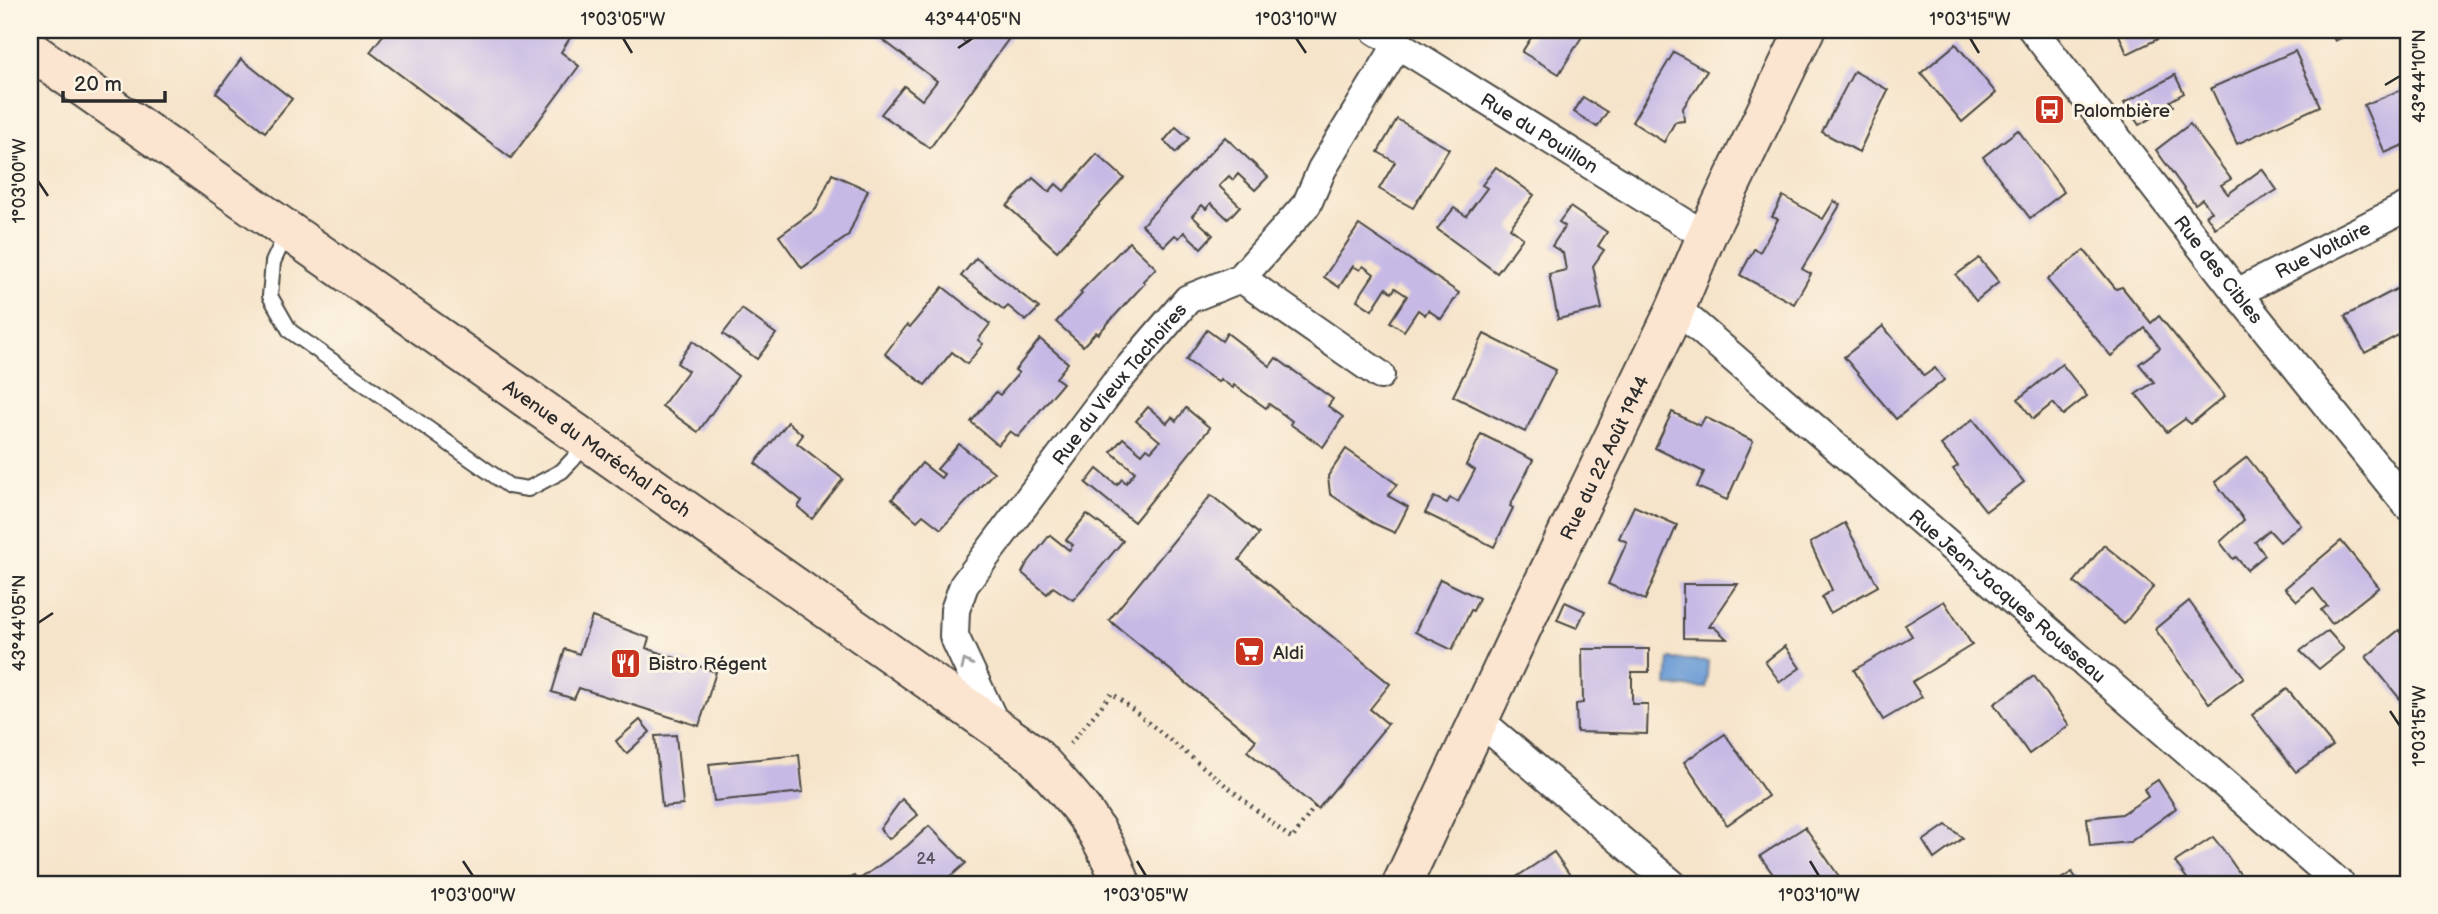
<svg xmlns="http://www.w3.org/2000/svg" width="2438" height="914" viewBox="0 0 2438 914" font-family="'Balsamiq Sans',sans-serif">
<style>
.water{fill:#6c9cd5;stroke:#4c6480;stroke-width:2}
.building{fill:#c6b9e5}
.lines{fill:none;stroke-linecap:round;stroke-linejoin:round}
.lane-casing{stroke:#494743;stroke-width:18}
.street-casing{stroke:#494743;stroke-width:32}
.secondary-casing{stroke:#494743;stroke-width:42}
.path{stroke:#494743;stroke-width:4.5;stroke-dasharray:2 5;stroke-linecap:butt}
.lane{stroke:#fff;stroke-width:14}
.street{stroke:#fff;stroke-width:28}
.secondary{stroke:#fce5d0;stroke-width:38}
.oneway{stroke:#a0a0a0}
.ticks{fill:none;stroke:#2b2b2b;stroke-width:2.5}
.labels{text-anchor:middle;stroke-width:6;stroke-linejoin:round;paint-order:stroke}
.number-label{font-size:16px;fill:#524e5a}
.poi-label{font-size:19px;fill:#2b2b2b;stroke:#fcf5e5;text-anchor:start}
.street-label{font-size:19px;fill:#2b2b2b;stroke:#fcf5e5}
.neatline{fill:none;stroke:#2b2b2b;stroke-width:2.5}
.ticks-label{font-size:18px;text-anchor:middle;fill:#2b2b2b}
</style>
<rect width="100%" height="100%" fill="#fcf5e5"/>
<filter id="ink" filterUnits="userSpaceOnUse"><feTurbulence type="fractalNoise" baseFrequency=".0143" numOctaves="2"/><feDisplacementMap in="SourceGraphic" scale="14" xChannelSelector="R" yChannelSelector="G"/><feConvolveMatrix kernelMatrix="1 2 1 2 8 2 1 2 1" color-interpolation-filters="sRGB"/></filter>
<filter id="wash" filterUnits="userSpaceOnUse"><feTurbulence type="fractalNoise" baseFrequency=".00686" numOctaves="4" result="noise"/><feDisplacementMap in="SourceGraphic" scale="28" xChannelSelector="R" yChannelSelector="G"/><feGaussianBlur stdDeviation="1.57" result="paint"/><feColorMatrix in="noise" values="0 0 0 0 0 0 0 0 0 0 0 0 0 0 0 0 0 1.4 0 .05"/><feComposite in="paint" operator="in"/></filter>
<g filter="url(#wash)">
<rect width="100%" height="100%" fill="#f6e4ca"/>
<!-- water -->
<polygon class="water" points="1669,659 1708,661 1706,688 1667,686"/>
<g id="blocks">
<!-- building -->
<g class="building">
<polygon points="387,30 575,30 561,52 579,66 511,158 370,52"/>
<polygon points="870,30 949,30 966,43 977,30 1015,30 930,148 881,114 904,86 922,100 937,81"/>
<polygon points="1536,30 1586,30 1559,74 1522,52"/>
<polygon points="2117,30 2166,30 2168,34 2127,54"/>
<polygon points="2329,30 2357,30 2335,41"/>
<polygon points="1956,44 1996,93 1962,122 1921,73"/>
<polygon points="2295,51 2320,106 2237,144 2211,88"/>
<polygon points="1674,52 1707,71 1683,108 1684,121 1675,122 1664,142 1632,122"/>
<polygon points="241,59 292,99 265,132 216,93"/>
<polygon points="1854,71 1888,90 1859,152 1822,132"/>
<polygon points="2175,75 2184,93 2170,101 2173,106 2139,125 2124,103"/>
<polygon points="2408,87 2408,143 2385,153 2364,105"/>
<polygon points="1583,97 1607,112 1597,127 1574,112"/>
<polygon points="1397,119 1449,149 1413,208 1379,189 1395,162 1378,152"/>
<polygon points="2190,124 2231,179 2221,185 2228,194 2262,169 2277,190 2215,228 2206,215 2212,212 2202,199 2195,204 2156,150"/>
<polygon points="1176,127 1189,138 1176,153 1164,141"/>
<polygon points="2018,130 2064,192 2030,218 1983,157"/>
<polygon points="1225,137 1268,177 1255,190 1238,174 1233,180 1229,176 1219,186 1240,206 1228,219 1211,203 1206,209 1202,205 1192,216 1213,235 1201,248 1184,232 1179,238 1175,235 1164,246 1142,225"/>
<polygon points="1097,154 1124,178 1057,251 1007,206 1033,178 1049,192 1056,184 1064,191"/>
<polygon points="1496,167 1534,195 1510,228 1523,238 1497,273 1437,229 1454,208 1466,216 1487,188 1482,185"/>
<polygon points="832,174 868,190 848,236 802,268 779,236 816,209"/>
<polygon points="1783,196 1823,219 1834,201 1840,205 1802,269 1811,274 1794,304 1740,275 1754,249 1760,252 1778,219 1772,217"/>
<polygon points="1570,207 1607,232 1598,246 1604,250 1593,266 1602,309 1558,319 1549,274 1566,270 1563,253 1552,246 1565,226 1559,222"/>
<polygon points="1359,225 1459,293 1441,319 1428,310 1425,315 1418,310 1404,331 1390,322 1407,296 1395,288 1392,293 1386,288 1372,310 1357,300 1374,274 1363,266 1360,270 1353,266 1339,287 1324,277"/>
<polygon points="1129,242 1156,268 1143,281 1145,283 1098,334 1096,332 1083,346 1056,322 1082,294 1080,292"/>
<polygon points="2084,250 2116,289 2122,287 2151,323 2159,316 2225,396 2191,424 2185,419 2167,432 2136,394 2154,382 2139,364 2160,348 2145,328 2111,356 2047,280"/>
<polygon points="976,258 1039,308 1026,321 1008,306 1004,310 961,276"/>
<polygon points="1979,258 1999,282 1976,301 1956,275"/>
<polygon points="2408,283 2408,330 2365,353 2345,316"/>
<polygon points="943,287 990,324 978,340 983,344 967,364 952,352 925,385 885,354 907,325 910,327"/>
<polygon points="742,309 776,334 757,359 723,334"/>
<polygon points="1883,326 1924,376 1935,368 1944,380 1896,419 1844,357"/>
<polygon points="1207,330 1222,341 1227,333 1270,366 1276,358 1333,399 1328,406 1343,417 1323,447 1290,424 1292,421 1269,404 1266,408 1234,385 1233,388 1220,379 1218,382 1186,360"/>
<polygon points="1484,334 1556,370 1525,432 1453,396"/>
<polygon points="1040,339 1068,363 1056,378 1063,383 1018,437 1010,431 998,445 971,422 996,392 1000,395 1019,373 1015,370"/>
<polygon points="693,341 738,376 698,432 662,406 688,371 677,363"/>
<polygon points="2062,364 2087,396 2063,415 2053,403 2033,419 2018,399"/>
<polygon points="1148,407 1167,423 1172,417 1176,421 1186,408 1210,428 1134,522 1086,483 1097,469 1117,485 1122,479 1126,483 1135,472 1111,452 1123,438 1142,454 1147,448 1151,451 1160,441 1136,421"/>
<polygon points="1672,412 1700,426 1705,417 1753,441 1727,500 1697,487 1704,472 1655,448"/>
<polygon points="1973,419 2024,482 1986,511 1953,469 1958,466 1941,445"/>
<polygon points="788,422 803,435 797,443 843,479 812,519 798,507 802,501 755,463"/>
<polygon points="1481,434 1533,460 1510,506 1513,508 1494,547 1425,513 1434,497 1447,503 1450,498 1458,502 1475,470 1466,465"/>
<polygon points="959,444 994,472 941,529 923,515 917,521 892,499 922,463 941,478 944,474 937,469"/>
<polygon points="1346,449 1397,484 1388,496 1408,507 1395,533 1373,523 1330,494 1328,476"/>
<polygon points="2247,457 2301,525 2280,542 2269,530 2255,542 2265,555 2247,570 2236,557 2233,559 2220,542 2244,520 2215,482"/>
<polygon points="1211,495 1259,534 1239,560 1390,684 1370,709 1388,724 1318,809 1247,751 1256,740 1109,620"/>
<polygon points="1634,506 1677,525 1645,600 1608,584 1627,542 1619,538"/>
<polygon points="1087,514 1123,541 1073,600 1053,587 1047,594 1022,573 1026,565 1050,535 1069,550 1073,545 1066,540"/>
<polygon points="1845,523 1878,586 1830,613 1822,597 1832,590 1810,543"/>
<polygon points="2341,541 2379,587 2332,624 2321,610 2327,606 2313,588 2297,601 2285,588"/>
<polygon points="2104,545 2154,586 2124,624 2074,582"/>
<polygon points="1440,579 1479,598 1473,611 1471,610 1452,650 1415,632"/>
<polygon points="1683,584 1738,584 1709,627 1714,627 1727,639 1683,638"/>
<polygon points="1944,601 1972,645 1912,682 1922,697 1883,720 1854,670 1912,636 1905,625"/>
<polygon points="2189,601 2244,677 2209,703 2155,629"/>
<polygon points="1565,602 1585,611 1577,628 1557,620"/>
<polygon points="592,617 649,638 646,648 716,672 699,726 579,688 574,699 552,692 565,649 579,654"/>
<polygon points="2399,630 2408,640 2408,709 2366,657"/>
<polygon points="2328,631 2344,649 2319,669 2300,651"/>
<polygon points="1785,646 1800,668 1780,682 1765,662"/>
<polygon points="1582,649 1649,649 1649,672 1632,672 1632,704 1648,704 1647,734 1577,732 1576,704 1583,703"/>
<polygon points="2034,676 2069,725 2029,754 1994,704"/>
<polygon points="2287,689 2333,746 2296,772 2252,715"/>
<polygon points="640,720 650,732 627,753 624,752 616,741"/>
<polygon points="1725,734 1768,796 1727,825 1684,762"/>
<polygon points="676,735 683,805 662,807 655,736"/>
<polygon points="799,755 803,792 714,801 709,764"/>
<polygon points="2158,780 2176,808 2171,812 2130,842 2090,846 2087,818 2122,814 2148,797 2144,789"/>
<polygon points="902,799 918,815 889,839 880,829"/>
<polygon points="1946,825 1963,838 1934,859 1923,841"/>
<polygon points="929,826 966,863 942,884 838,884 854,876 857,881 907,846"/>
<polygon points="1805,827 1838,875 1845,884 1780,884 1760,856"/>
<polygon points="2213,837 2224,851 2247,884 2191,884 2175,862"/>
<polygon points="1554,852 1576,884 1511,884 1509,882"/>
<polygon points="2072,872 2080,884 2061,884 2058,881"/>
<polygon points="787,876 789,884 755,884 755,883"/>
</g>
</g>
</g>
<g filter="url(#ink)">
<use href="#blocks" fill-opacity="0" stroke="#494743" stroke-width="2"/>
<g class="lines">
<defs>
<polyline id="lane" points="287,232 273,262 270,296 290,331 509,486 528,489 562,471 589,442"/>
<g id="street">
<path id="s1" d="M1375,30l316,197 16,7"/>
<path id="s2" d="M2033,30l204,263 171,213"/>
<polyline points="1241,278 1380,375"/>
<path id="s3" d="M2237,293l171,-87"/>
<path id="s4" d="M1676,308l664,576"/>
<polyline points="1480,721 1672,884"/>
<path id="s5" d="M996,726l-42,-90 1,-26 9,-25 151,-201 73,-85 53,-21 66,-74 15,-35 76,-125"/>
</g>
<g id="secondary">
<path id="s6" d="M30,50l1002,703c41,44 69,73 89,131"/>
<path id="s7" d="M1402,884l126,-269 148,-307 31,-74 98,-204"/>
</g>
</defs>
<!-- lane casing -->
<use href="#lane" class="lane-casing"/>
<!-- street casing -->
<use href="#street" class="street-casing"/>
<!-- secondary casing -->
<use href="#secondary" class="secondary-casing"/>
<!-- path -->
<polyline class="path" points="1070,744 1112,693 1292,839 1315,806"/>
<!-- lane -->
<use href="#lane" class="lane"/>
<!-- street -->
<use href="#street" class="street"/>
<!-- secondary -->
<use href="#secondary" class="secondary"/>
</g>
<!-- one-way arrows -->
<defs><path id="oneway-chevron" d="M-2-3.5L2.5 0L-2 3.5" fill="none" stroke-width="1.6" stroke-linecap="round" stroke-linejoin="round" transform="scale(1.75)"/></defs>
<use class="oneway" href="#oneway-chevron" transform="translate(966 664) rotate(-115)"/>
</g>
<!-- ticks -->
<path class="ticks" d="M623,38l9,15M1296,38l10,15M1970,38l9,15M958,48l15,-10M2385,85l15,-9M38,181l10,15M38,623l15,-10M2390,711l10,15M463,861l10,15M1137,861l9,15M1810,861l9,15"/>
<!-- icons -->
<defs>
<symbol id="bus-square" viewBox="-11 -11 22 22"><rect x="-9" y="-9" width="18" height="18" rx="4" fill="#c8321e" stroke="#fcf5e5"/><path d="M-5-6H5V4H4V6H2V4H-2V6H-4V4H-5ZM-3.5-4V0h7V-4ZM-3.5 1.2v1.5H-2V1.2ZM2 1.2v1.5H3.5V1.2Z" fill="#fff"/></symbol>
<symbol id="supermarket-square" viewBox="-11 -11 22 22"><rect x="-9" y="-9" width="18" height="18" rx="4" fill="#c8321e" stroke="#fcf5e5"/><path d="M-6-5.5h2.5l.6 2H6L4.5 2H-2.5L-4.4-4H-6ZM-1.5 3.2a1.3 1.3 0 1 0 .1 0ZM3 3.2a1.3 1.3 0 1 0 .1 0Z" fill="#fff"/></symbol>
<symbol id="restaurant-square" viewBox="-11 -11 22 22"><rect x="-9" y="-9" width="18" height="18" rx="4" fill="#c8321e" stroke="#fcf5e5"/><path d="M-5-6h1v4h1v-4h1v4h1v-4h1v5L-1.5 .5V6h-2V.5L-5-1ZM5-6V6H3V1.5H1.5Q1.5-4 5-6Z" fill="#fff"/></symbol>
</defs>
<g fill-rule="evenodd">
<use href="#bus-square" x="2032" y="92" width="35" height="35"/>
<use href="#supermarket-square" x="1232" y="634" width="35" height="35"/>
<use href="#restaurant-square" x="608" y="646" width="35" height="35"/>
</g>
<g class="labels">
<!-- number labels -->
<g class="number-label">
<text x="926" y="864">24</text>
</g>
<!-- poi labels -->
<g class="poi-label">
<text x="2073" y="117">Palombière</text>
<text x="1273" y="659">Aldi</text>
<text x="648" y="670">Bistro Régent</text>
</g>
<!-- street labels -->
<g class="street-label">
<text dy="7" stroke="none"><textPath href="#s1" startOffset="194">Rue du Pouillon</textPath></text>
<text dy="7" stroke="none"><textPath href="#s3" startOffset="96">Rue Voltaire</textPath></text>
<text dy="7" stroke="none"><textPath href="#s2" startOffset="303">Rue des Cibles</textPath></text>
<text dy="7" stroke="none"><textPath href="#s5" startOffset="406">Rue du Vieux Tachoires</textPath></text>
<text dy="7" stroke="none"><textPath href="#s6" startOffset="693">Avenue du Maréchal Foch</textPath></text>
<text dy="7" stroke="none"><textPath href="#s7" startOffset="472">Rue du 22 Août 1944</textPath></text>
<text dy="7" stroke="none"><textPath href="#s4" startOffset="439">Rue Jean-Jacques Rousseau</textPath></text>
</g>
</g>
<!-- margin -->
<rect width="2438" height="914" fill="none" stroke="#fcf5e5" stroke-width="77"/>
<!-- scale -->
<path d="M63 91v10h102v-10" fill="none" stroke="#2b2b2b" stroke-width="3.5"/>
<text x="74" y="91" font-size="21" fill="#2b2b2b" stroke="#fcf5e5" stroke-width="5" paint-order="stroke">20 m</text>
<rect x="38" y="38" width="2362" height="838" class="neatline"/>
<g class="ticks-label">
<text x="623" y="25">1°03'05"W</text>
<text x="973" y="25">43°44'05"N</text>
<text x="1296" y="25">1°03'10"W</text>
<text x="1970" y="25">1°03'15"W</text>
<text transform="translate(2419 76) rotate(-90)" y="6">43°44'10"N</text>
<text transform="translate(19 181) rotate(-90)" y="6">1°03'00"W</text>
<text transform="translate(19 623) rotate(-90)" y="6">43°44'05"N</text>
<text transform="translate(2419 726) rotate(-90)" y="6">1°03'15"W</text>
<text x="473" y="901">1°03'00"W</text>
<text x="1146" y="901">1°03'05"W</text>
<text x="1819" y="901">1°03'10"W</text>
</g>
</svg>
